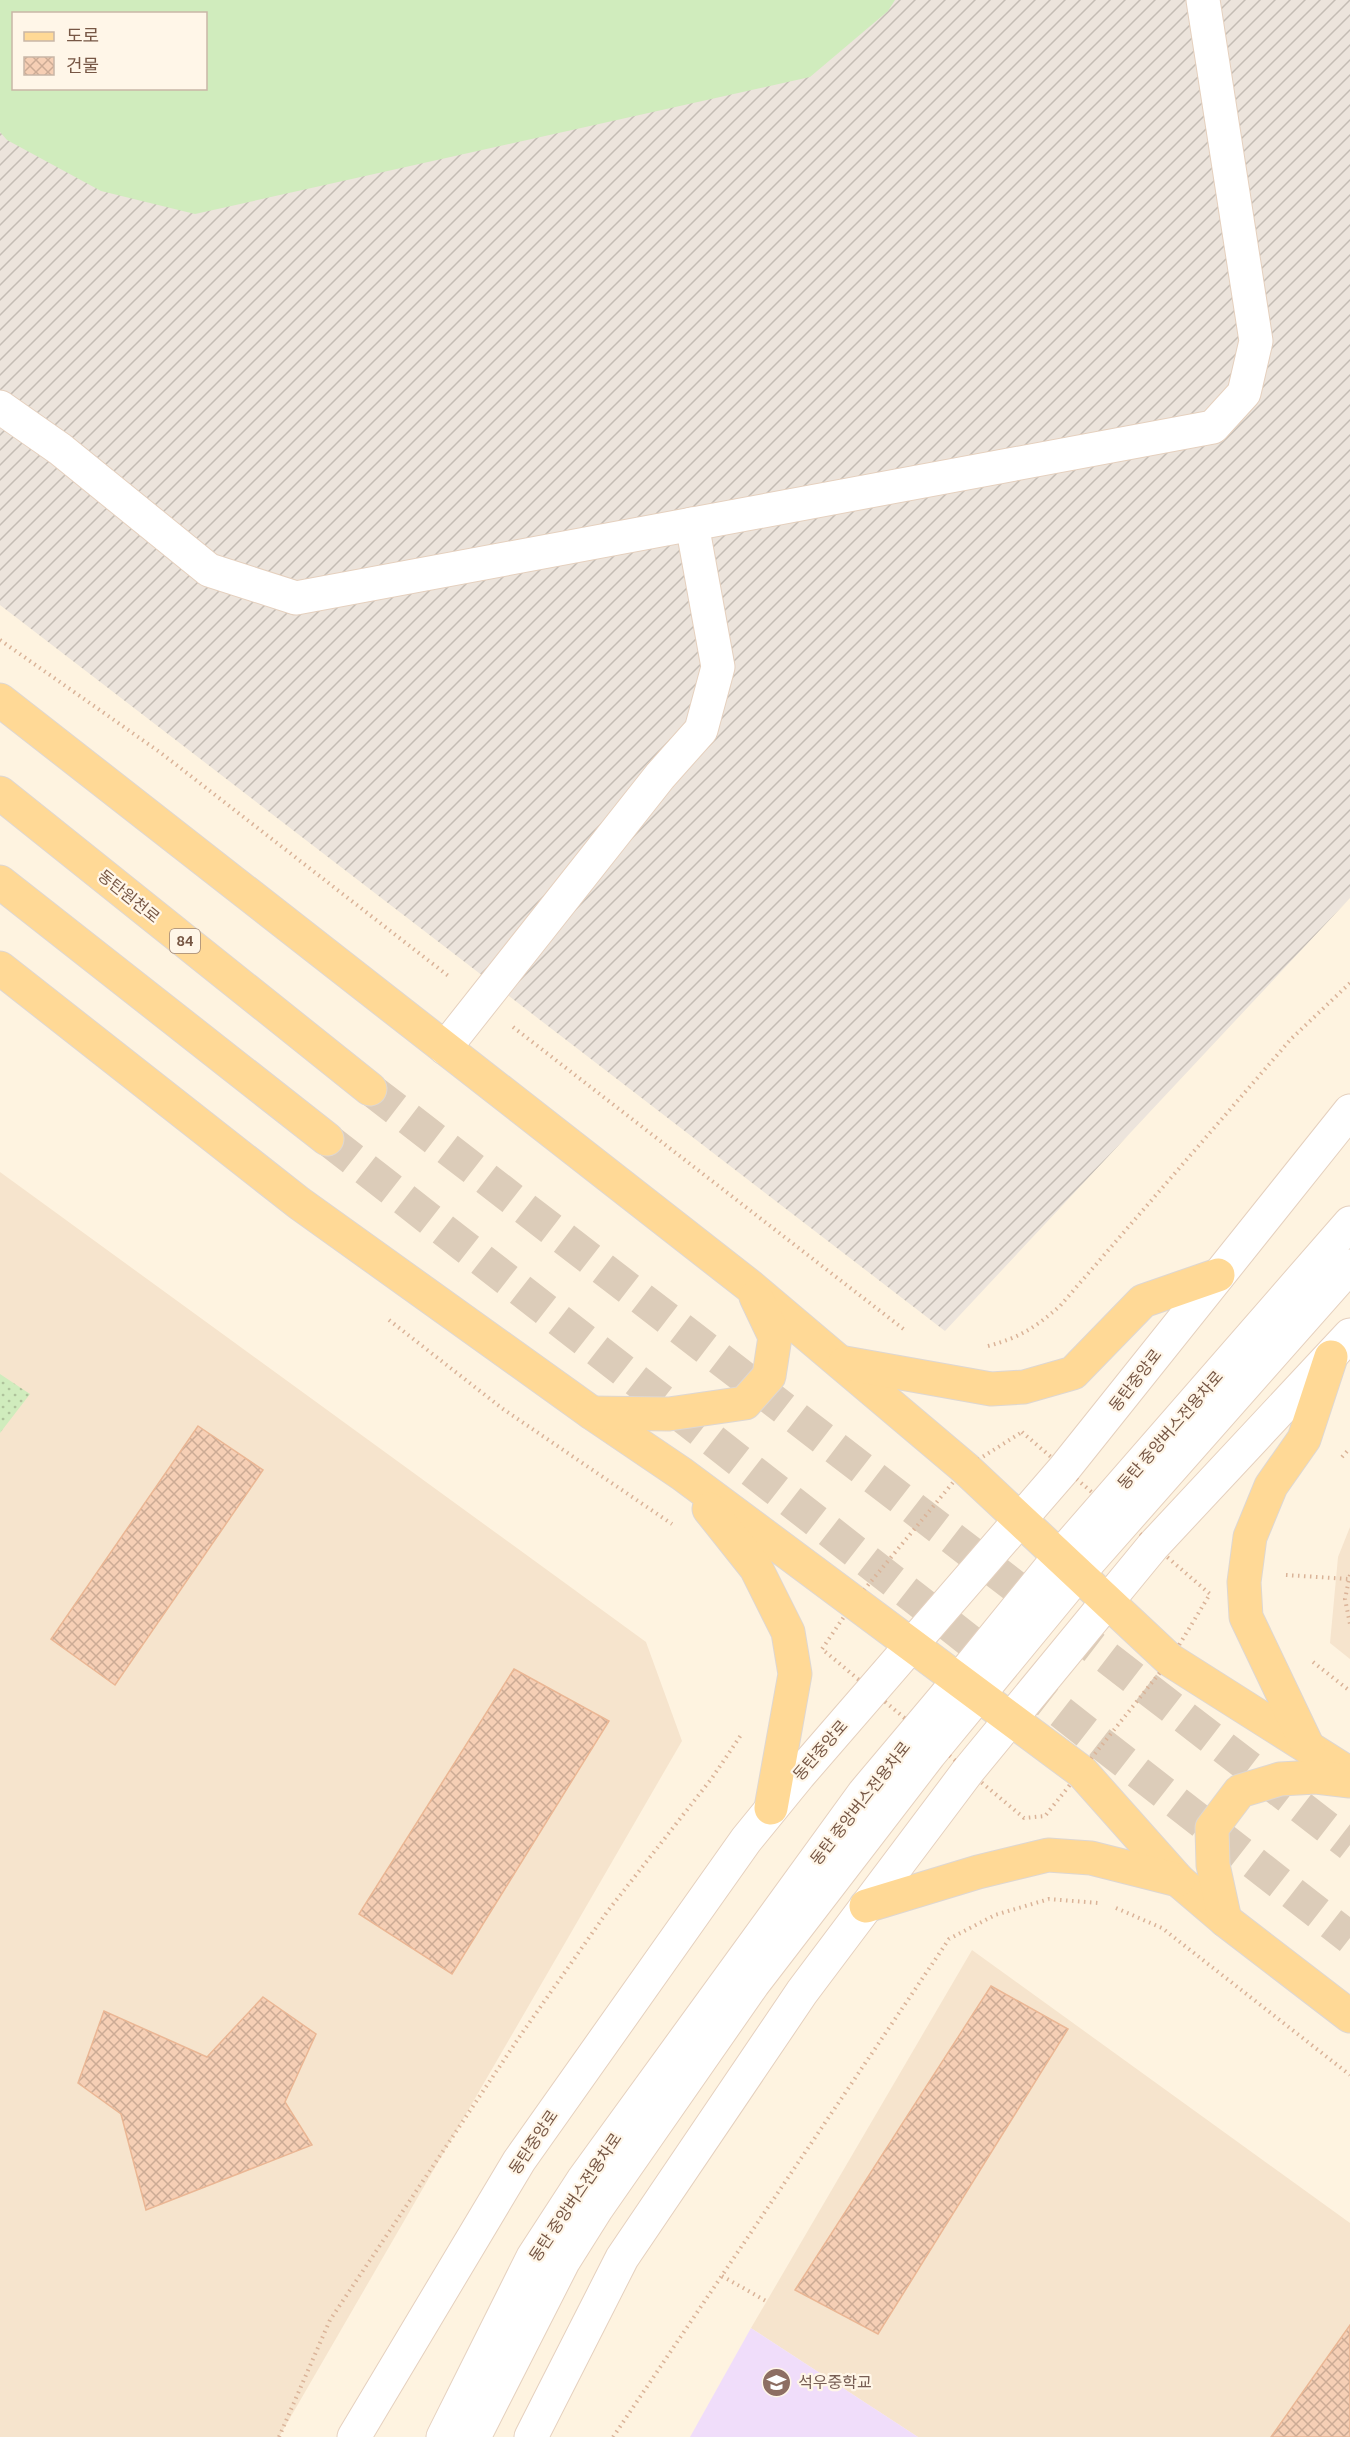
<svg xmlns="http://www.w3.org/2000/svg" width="1350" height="2437" viewBox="0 0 1350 2437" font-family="Ubuntu,'Noto Sans KR',sans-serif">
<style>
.residential{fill:#f6e4cd}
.industrial{fill:url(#industrial-furrows);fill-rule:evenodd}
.education{fill:#f0ddfa}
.grass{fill:#d0ecbd;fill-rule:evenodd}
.park{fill:url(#park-dots)}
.building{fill:url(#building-cross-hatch);stroke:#eab694;stroke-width:1.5}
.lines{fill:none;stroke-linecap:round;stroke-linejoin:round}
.major-tunnel{stroke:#dcccb9;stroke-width:33;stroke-dasharray:33 16;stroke-linecap:butt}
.minor-casing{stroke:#e5d0be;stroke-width:35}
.major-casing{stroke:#ded7d2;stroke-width:35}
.path{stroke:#dab398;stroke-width:4;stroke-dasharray:1.5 4.5;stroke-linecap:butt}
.minor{stroke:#fff;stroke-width:33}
.major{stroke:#ffd996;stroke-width:33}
.labels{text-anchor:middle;stroke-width:4.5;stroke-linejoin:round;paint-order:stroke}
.shield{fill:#fff6e8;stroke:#a08776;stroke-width:1.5}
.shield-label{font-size:15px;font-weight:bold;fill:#775745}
.street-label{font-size:16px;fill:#775745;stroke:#fff6e8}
.education-label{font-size:16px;fill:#785e54;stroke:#fff6e8;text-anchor:start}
</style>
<defs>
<pattern id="industrial-furrows" width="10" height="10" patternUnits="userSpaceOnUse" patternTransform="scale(1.5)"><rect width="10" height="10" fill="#ece4dc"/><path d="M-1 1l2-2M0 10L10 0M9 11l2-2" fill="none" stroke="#c4bcb4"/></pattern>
<pattern id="park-dots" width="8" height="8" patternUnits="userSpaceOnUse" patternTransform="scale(1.5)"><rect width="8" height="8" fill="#d0ecbd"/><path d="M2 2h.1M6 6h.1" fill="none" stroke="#aec29b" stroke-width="1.8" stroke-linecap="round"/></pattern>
<pattern id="building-cross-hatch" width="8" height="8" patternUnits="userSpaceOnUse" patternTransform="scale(1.5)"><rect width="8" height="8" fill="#f6cfb5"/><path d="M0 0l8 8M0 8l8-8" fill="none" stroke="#ccab95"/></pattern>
</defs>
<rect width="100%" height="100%" fill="#fef3e0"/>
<!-- residential -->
<g class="residential">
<polygon points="0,1172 646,1642 682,1741 279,2437 0,2437"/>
<polygon points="1350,1527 1350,1659 1330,1643 1338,1557"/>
<polygon points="972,1950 1350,2223 1350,2437 918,2437 751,2328"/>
</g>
<!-- industrial -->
<path class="industrial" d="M0,0h1350v898l-405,433 -945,-726zM14,14h192v74h-192z"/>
<!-- education -->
<polygon class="education" points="751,2328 918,2437 690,2437"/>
<!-- grass -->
<path class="grass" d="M0,0h895l-7,11 -78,66 -615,137 -94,-23 -94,-51 -7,-8zM14,14h192v74h-192z"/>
<!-- park -->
<polygon class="park" points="0,1374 30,1394 0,1433"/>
<!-- building -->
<g class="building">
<polygon points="198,1426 263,1470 115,1685 51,1639"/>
<polygon points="514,1669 609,1721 452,1974 359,1914"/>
<polygon points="991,1986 1068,2029 878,2334 795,2290"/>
<polygon points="263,1997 316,2034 285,2102 312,2145 146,2210 121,2114 78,2083 104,2011 207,2057"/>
<polygon points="1350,2325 1350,2437 1271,2437"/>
</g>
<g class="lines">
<!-- major-tunnel -->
<g class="major-tunnel">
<polyline points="370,1089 1350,1845"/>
<polyline points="327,1139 1350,1938"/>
</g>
<defs>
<g id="minor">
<polyline points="0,407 60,449 209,570 296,598 1213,427 1244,393 1256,341 1203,0"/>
<polyline points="445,1048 660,776 701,730 718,667 692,524"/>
<polyline points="354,2437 519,2161 746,1840 799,1775 1064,1469 1350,1111"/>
<polyline points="443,2437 533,2257 583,2180 864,1793 959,1680 1059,1557 1350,1223"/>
<polyline points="474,2437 563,2262 597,2208 753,1984 929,1755 1078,1574 1350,1266"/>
<polyline points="531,2437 622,2258 802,1992 968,1771 1153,1546 1350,1335"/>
</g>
<g id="major">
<polyline points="0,700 751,1287 965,1468 1170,1660 1350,1774"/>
<polyline points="0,793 370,1089"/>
<polyline points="0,882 327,1139"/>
<polyline points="0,968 299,1203 592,1413 682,1474 1082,1772 1178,1880 1225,1920 1350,2016"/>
<polyline points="845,1363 991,1389 1024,1387 1073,1373 1143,1301 1218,1275"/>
<polyline points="592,1413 669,1414 745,1403 769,1376 775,1337 756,1297"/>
<polyline points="709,1509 756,1568 788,1632 795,1674 771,1808"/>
<polyline points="1308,1747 1246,1617 1244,1582 1250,1537 1271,1486 1304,1439 1331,1357"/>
<polyline points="866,1906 978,1872 1048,1855 1091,1858 1178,1880"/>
<polyline points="1225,1920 1213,1865 1212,1828 1240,1791 1280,1779 1316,1777 1350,1781"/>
</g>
</defs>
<!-- minor casing -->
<use href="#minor" class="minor-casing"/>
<!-- major casing -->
<use href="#major" class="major-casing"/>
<!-- path -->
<g class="path">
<polyline points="0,640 161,753 451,978"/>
<polyline points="513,1027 906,1331"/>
<polyline points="389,1320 503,1409 672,1524"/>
<path d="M988,1346c31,-8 48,-19 72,-40l231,-267 59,-56"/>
<polygon points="1022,1432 1210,1594 1170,1660 1045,1816 1024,1818 822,1649 854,1602 965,1468"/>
<polyline points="1342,1457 1350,1448"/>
<polyline points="1286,1575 1349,1579"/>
<polyline points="1350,1575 1345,1599 1350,1624"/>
<polyline points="1313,1662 1350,1691"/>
<polyline points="1116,1908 1162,1928 1350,2075"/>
<polyline points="722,2276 766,2301"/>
<polyline points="279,2437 330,2320 520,2036 607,1912 712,1778 741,1735"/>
<polyline points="613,2437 949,1939 995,1915 1049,1899 1098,1903"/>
</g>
<!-- minor -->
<use href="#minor" class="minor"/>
<!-- major -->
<use href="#major" class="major"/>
</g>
<!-- icons -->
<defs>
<symbol id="school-disc" viewBox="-11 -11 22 22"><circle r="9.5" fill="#8d6e63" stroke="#fff6e8"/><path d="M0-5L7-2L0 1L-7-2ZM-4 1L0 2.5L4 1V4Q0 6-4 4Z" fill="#fff"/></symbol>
</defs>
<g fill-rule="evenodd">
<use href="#school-disc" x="760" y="2366" width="33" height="33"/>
</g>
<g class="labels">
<!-- shield labels -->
<rect class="shield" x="170" y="929" width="30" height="24" rx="4.5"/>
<g class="shield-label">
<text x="185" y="946">84</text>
</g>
<!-- street labels -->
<g class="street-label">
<text transform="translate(129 896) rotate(39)" y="6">동탄원천로</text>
<text transform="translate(1135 1380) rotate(-52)" y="6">동탄중앙로</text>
<text transform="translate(1170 1430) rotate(-49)" y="6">동탄 중앙버스전용차로</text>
<text transform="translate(820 1750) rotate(-49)" y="6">동탄중앙로</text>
<text transform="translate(860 1803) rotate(-52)" y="6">동탄 중앙버스전용차로</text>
<text transform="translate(533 2142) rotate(-56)" y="6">동탄중앙로</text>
<text transform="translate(575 2197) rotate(-56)" y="6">동탄 중앙버스전용차로</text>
</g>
<!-- education labels -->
<g class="education-label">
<text x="798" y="2388">석우중학교</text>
</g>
</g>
<!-- legend -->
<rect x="12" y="12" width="195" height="78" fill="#fff6e8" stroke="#c9b6a7" stroke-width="1.5"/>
<rect x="24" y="32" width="30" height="9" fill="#ffd996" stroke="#c9b6a7" stroke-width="1.5"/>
<text x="66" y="42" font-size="18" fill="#775745">도로</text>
<rect x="24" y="57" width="30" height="18" fill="url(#building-cross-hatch)" stroke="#c9b6a7" stroke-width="1.5"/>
<text x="66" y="72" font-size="18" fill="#775745">건물</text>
</svg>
